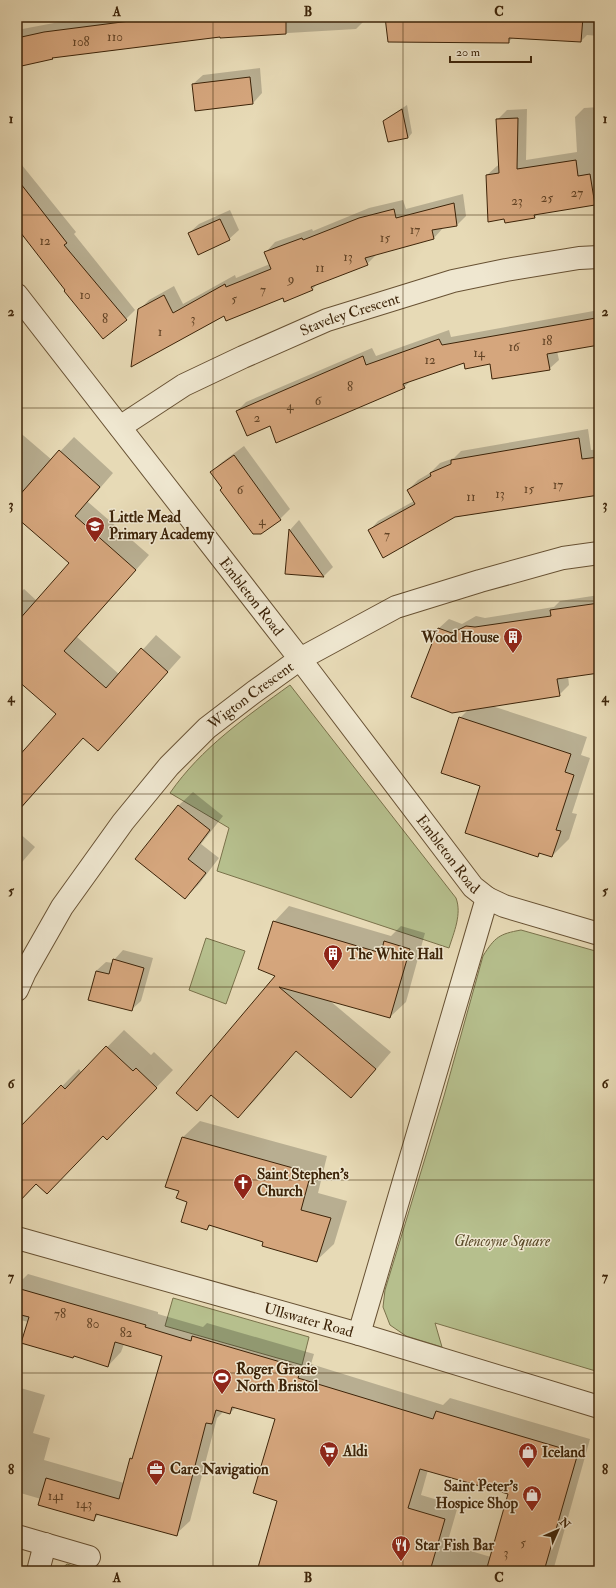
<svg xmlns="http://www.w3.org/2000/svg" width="616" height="1588" viewBox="0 0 616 1588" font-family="'IM FELL Double Pica',serif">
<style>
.green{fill:#b6bf8d;stroke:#7a724b}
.shadow{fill:#0003;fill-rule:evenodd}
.building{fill:#d5a67d;stroke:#3d2409}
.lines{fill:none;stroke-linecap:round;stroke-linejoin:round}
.minor-casing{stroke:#685234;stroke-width:24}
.minor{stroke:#efe7d0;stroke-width:22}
.grid{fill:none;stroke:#3d2409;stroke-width:1;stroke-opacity:0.55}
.labels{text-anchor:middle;stroke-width:3;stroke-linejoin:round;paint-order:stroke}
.number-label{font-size:13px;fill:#634426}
.street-label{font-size:15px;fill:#3d2409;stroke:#efe7d0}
.poi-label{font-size:15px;font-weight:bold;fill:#3d2409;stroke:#efe7d0;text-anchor:start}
.park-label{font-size:15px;font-style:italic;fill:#5b4b2a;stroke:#efe7d0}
.neatline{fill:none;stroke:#3d2409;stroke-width:1.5}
.grid-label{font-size:13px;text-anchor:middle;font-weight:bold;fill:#3d2409}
</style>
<rect width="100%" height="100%" fill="#e7dab6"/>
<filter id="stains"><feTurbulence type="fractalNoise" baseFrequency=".005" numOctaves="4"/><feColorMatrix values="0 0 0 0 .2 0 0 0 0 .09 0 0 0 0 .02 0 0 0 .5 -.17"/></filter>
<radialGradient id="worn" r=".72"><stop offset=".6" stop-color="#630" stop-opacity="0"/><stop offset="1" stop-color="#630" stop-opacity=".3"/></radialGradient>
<!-- green -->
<g class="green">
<path d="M290,685l166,213c6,16 -2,34 -7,50l-232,-77 12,-43 -59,-35c31,-45 76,-76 120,-108z"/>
<path d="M521,930l78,22v420l-164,-49 7,24 -36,-11 -16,-11 -7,-18 2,-17 59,-194 39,-140c12,-19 16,-22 38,-26z"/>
<polygon points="206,938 245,951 226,1004 189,990"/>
<polygon points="173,1298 309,1337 302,1365 165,1326"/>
<polygon points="67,1564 88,1571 59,1571"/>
</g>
<!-- shadow -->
<g class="shadow">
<polygon points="100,17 366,17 366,19 356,29 221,37 221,35 55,56 52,59 17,66 17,30 54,23"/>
<polygon points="386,17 599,17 599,36 587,35 581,41 514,37 508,42"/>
<polygon points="260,68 262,93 253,103 193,84 203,75"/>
<polygon points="407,105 412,133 408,138 384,122 389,117"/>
<polygon points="599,107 599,204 538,213 535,217 487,175 497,166 499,165 497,120 507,110 527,109 526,160 577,152 575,117 584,108"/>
<polygon points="17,159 76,232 74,234 135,310 126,319 66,290 17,226"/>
<polygon points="463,194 466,216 456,226 443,228 434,238 377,254 367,264 318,283 312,290 225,315 132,365 139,310 149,300 174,286 183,304 235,275 236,278 270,264 266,252 275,242 312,229 313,231 369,208 403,200 406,209"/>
<polygon points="230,210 239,230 229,239 189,233 199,224"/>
<polygon points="599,310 599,344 557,351 559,360 549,369 464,361 412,380 404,387 270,425 237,411 246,402 372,348 376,356 449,330 451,337"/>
<polygon points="588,429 591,450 599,449 599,494 369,531 378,521 414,501 408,490 418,480 430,473 440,463 454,458 461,451"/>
<polygon points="17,430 52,460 74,437 113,473 88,502 149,555 77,637 120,675 156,635 181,657 98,750 84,737 17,813 17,760 57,714 17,679 17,594 18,595 24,589 37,601 70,563 17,516"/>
<polygon points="244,446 290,509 280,519 261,533 212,472 221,463"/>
<polygon points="299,520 333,567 324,576 286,573 290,530"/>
<polygon points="599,595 599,672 568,676 569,685 559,695 492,706 587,737 581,755 590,758 572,813 577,814 569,839 552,856 541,853 538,856 481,785 460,718 468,710 412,696 439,628 449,619 462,624 476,616 485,618 554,607 560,601"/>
<polygon points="193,792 223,816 201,844 219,858 199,884 185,898 136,859 179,805"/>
<polygon points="17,831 35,847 17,868"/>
<polygon points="289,906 391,936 401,926 425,933 406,1002 390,1017 329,1000 391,1052 367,1080 351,1096 297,1050 254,1101 238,1117 212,1095 197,1110 277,975 274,922"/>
<polygon points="123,950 153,958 141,1001 131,1010 96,971 106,962 113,963 114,960"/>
<polygon points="124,1030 151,1055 154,1052 173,1070 124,1121 37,1183 17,1186 17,1132 79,1069 82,1073"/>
<polygon points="200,1121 327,1156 318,1193 347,1201 334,1244 316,1261 265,1241 211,1225 207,1229 180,1191 182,1138"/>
<path d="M28,1274l130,38v2l45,13 4,-4 107,31 -3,10 132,41 7,-7 140,41 -37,132h-294l19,-70 -2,-82 -40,-12 -6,6 -6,-2 -7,7 -27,103 -14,13 -77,-20 -6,6 -52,-21 -24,-7v-105l28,8 -12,38 17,5 -6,22 80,23 7,-24 3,-4 29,-100 -39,-11 -3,8 -13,14 -80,-44 -11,-3v-42l6,2zM428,1470l81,23 -18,64 -44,-13 11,-38 -37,-11z"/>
</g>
<!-- building -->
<g class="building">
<polygon points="161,17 286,17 286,34 220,38 220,37 52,58 53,59 17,67 17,38 44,32"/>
<polygon points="385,17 583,17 581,42 509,38 509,43 388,42"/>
<polygon points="250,77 253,104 195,111 192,84"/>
<polygon points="402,109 408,138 388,142 383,121"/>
<polygon points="518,118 517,169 576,160 578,176 590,174 595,205 534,215 535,218 505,223 504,219 488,222 486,175 499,173 496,119"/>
<polygon points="17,179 67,243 64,245 127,320 103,339 64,291 65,290 17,228"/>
<polygon points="454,203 457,226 432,230 434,239 365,258 368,265 311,287 313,290 284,302 283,298 226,321 224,316 131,367 138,309 164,295 173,313 225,284 226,287 271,269 264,252 302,238 303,240 359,218 394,209 396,218"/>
<polygon points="220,219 230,240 198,255 188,233"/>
<polygon points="596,318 599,334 599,345 547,354 550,370 492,379 490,364 465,369 464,363 403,384 405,388 276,443 270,426 247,436 236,411 363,356 366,365 439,339 442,345"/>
<polygon points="579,438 582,459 599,457 599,495 455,517 383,558 368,530 415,504 407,490 431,476 430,473 451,464 451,460"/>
<polygon points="59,450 100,487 75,516 136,570 64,651 106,688 141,648 168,672 98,751 83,738 17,812 17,758 56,714 17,680 17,622 69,563 17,518 17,498"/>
<polygon points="234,455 281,520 261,534 253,534 220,490 222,488 210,472"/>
<polygon points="289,529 324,577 285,574"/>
<polygon points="599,603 599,673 557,679 560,696 452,713 411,697 438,628 452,633 466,626 475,627 551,616 550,610"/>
<polygon points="459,717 571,754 565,772 574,775 556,830 561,831 552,857 539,853 538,857 465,833 480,786 441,773"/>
<polygon points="178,805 210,830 188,859 206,873 185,899 135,859"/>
<polygon points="273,921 381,953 384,941 410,949 390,1018 279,987 376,1069 351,1098 296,1051 238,1118 211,1095 197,1111 176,1093 275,976 258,969"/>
<polygon points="113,959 144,968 132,1011 88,1000 96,971 109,974"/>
<polygon points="106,1046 133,1071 136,1068 157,1088 107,1140 103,1136 47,1194 36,1184 17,1204 17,1130 61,1085 65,1089"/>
<polygon points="182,1137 311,1173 301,1210 331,1218 317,1262 262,1246 263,1242 209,1225 207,1230 181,1222 187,1202 176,1198 179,1191 165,1187"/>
<polygon points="17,1288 146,1325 145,1327 191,1341 192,1336 301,1368 298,1378 433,1419 436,1411 578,1453 544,1571 486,1571 508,1494 420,1469 408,1508 445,1519 430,1571 257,1571 277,1501 253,1493 275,1419 232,1407 230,1414 216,1410 212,1424 206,1423 177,1536 96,1514 94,1521 38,1505 46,1478 119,1499 130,1458 132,1459 162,1356 115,1342 108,1367 74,1356 73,1358 21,1343 29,1317 17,1314"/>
</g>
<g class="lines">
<defs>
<g id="minor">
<path id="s1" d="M17,295l283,364 173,228 14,11"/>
<path id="s2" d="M120,427l64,-42 59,-28 84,-37 126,-39 53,-11 73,-12 20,-1"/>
<path id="s3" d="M17,990l8,-18 37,-65 61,-85 46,-56 38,-38 47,-36 46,-33 96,-52 84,-26 83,-23 36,-5"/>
<path id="s4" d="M17,1238l342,96 240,73"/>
<polyline points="359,1334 487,898 504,906 599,934"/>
<polyline points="17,1536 89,1557"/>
<polyline points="38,1571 45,1544"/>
</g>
</defs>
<!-- minor casing -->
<use href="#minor" class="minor-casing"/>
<!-- minor -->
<use href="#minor" class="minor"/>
</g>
<!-- grid -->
<path class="grid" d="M213,17v1554M403,17v1554M17,215h582M17,408h582M17,601h582M17,794h582M17,987h582M17,1180h582M17,1373h582"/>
<!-- icons -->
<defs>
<symbol id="school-pin" viewBox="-11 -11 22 30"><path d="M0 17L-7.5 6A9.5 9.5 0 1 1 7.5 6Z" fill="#8f2418" stroke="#efe7d0"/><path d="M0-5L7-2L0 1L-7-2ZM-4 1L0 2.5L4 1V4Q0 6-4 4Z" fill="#fff"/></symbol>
<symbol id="building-pin" viewBox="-11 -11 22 30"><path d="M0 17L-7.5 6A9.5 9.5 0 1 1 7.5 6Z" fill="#8f2418" stroke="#efe7d0"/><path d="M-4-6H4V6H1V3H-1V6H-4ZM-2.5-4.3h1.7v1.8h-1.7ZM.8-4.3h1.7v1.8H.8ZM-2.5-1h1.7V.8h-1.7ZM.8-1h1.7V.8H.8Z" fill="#fff"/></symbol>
<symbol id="church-pin" viewBox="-11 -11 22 30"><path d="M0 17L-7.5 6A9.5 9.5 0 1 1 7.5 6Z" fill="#8f2418" stroke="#efe7d0"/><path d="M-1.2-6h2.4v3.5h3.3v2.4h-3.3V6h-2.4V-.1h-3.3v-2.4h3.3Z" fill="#fff"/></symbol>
<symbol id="stadium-pin" viewBox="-11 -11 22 30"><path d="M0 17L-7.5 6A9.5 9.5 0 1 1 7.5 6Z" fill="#8f2418" stroke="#efe7d0"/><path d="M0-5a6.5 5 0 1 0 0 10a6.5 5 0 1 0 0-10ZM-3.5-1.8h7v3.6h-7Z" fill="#fff"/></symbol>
<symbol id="supermarket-pin" viewBox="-11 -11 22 30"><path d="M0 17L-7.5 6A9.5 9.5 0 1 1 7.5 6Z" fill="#8f2418" stroke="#efe7d0"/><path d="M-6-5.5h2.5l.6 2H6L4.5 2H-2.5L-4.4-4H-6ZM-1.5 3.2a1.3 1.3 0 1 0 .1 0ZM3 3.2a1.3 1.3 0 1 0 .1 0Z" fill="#fff"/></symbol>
<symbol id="shop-pin" viewBox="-11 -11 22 30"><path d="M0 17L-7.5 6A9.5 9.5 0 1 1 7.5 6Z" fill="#8f2418" stroke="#efe7d0"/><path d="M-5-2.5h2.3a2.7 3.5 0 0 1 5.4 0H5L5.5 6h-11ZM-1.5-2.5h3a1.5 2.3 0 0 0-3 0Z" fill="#fff"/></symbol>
<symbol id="office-pin" viewBox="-11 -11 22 30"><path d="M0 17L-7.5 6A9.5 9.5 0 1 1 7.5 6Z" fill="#8f2418" stroke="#efe7d0"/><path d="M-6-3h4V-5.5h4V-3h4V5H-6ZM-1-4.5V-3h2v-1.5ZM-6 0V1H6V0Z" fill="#fff"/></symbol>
<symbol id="restaurant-pin" viewBox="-11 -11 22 30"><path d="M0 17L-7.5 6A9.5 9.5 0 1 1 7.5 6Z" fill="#8f2418" stroke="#efe7d0"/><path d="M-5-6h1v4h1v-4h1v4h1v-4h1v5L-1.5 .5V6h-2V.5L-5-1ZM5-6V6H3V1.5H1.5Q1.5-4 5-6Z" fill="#fff"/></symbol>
</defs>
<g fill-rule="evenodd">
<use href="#school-pin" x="84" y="515" width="22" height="30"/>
<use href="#building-pin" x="502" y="626" width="22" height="30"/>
<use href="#building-pin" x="322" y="943" width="22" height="30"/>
<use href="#church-pin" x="232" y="1172" width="22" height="30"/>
<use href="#stadium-pin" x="211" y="1367" width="22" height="30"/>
<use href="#supermarket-pin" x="318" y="1440" width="22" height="30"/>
<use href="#shop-pin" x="517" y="1441" width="22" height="30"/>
<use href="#office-pin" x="145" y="1458" width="22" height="30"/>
<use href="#shop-pin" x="521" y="1484" width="22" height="30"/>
<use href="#restaurant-pin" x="390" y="1534" width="22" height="30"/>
</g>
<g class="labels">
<!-- number labels -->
<g class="number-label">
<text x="115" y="41">110</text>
<text x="81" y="46">108</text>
<text x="577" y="197">27</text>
<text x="547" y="202">25</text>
<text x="517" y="205">23</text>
<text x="415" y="234">17</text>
<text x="385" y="242">15</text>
<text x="45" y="245">12</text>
<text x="348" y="261">13</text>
<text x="320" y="272">11</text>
<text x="291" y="283">9</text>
<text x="263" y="294">7</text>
<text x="85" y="299">10</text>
<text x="234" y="303">5</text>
<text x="105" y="323">8</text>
<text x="193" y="323">3</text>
<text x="160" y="336">1</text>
<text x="547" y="345">18</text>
<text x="514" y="351">16</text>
<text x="479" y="357">14</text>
<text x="430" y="364">12</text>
<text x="350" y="391">8</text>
<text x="318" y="405">6</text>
<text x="290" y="410">4</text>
<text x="257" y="422">2</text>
<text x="558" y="489">17</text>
<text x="529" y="493">15</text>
<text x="240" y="494">6</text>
<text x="500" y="498">13</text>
<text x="471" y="501">11</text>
<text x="262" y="525">4</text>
<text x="387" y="539">7</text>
<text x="60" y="1318">78</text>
<text x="93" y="1328">80</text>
<text x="126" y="1337">82</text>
<text x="56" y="1500">141</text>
<text x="84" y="1508">143</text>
<text x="523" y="1547">5</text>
<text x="506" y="1557">3</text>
</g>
<!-- street labels -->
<g class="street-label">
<text dy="5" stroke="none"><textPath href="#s2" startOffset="257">Staveley Crescent</textPath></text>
<text dy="5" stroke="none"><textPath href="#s1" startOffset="382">Embleton Road</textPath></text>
<text dy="5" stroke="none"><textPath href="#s3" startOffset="380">Wigton Crescent</textPath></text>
<text dy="5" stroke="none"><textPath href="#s1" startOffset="706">Embleton Road</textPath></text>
<text dy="5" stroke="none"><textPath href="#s4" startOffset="303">Ullswater Road</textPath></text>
</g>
<!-- poi labels -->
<g class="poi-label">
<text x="109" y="522">Little Mead<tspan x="109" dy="17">Primary Academy</tspan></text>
<text x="499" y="642" text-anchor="end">Wood House</text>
<text x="347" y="959">The White Hall</text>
<text x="257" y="1179">Saint Stephen's<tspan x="257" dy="17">Church</tspan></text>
<text x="236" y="1374">Roger Gracie<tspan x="236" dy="17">North Bristol</tspan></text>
<text x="343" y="1456">Aldi</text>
<text x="542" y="1457">Iceland</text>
<text x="170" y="1474">Care Navigation</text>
<text x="518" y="1491" text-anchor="end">Saint Peter's<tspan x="518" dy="17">Hospice Shop</tspan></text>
<text x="415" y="1550">Star Fish Bar</text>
</g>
<!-- park labels -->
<g class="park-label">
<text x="502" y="1246">Glencoyne Square</text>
</g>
</g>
<!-- margin -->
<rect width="616" height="1588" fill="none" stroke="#e7dab6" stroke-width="44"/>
<!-- north arrow -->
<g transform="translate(558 1530) rotate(45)" stroke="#efe7d0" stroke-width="3" paint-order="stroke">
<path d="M0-3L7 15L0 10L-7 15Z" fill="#3d2409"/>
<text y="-6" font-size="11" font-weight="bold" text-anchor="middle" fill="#3d2409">N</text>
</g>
<!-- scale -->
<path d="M450 56v6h81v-6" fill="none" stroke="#3d2409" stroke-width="2"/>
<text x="456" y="56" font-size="12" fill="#3d2409" stroke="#efe7d0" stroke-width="3" paint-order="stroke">20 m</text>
<rect x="22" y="22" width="572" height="1544" class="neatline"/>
<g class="grid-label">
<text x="117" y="16">A</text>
<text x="308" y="16">B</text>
<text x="499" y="16">C</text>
<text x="11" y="123">1</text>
<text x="605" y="123">1</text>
<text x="11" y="316">2</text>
<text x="605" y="316">2</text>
<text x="11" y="509">3</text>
<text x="605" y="509">3</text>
<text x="11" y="702">4</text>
<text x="605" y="702">4</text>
<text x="11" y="895">5</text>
<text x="605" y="895">5</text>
<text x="11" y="1088">6</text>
<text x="605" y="1088">6</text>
<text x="11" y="1281">7</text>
<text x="605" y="1281">7</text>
<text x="11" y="1474">8</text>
<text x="605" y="1474">8</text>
<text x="117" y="1582">A</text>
<text x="308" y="1582">B</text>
<text x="499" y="1582">C</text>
</g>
<rect width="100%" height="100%" filter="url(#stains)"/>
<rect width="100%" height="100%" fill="url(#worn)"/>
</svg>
